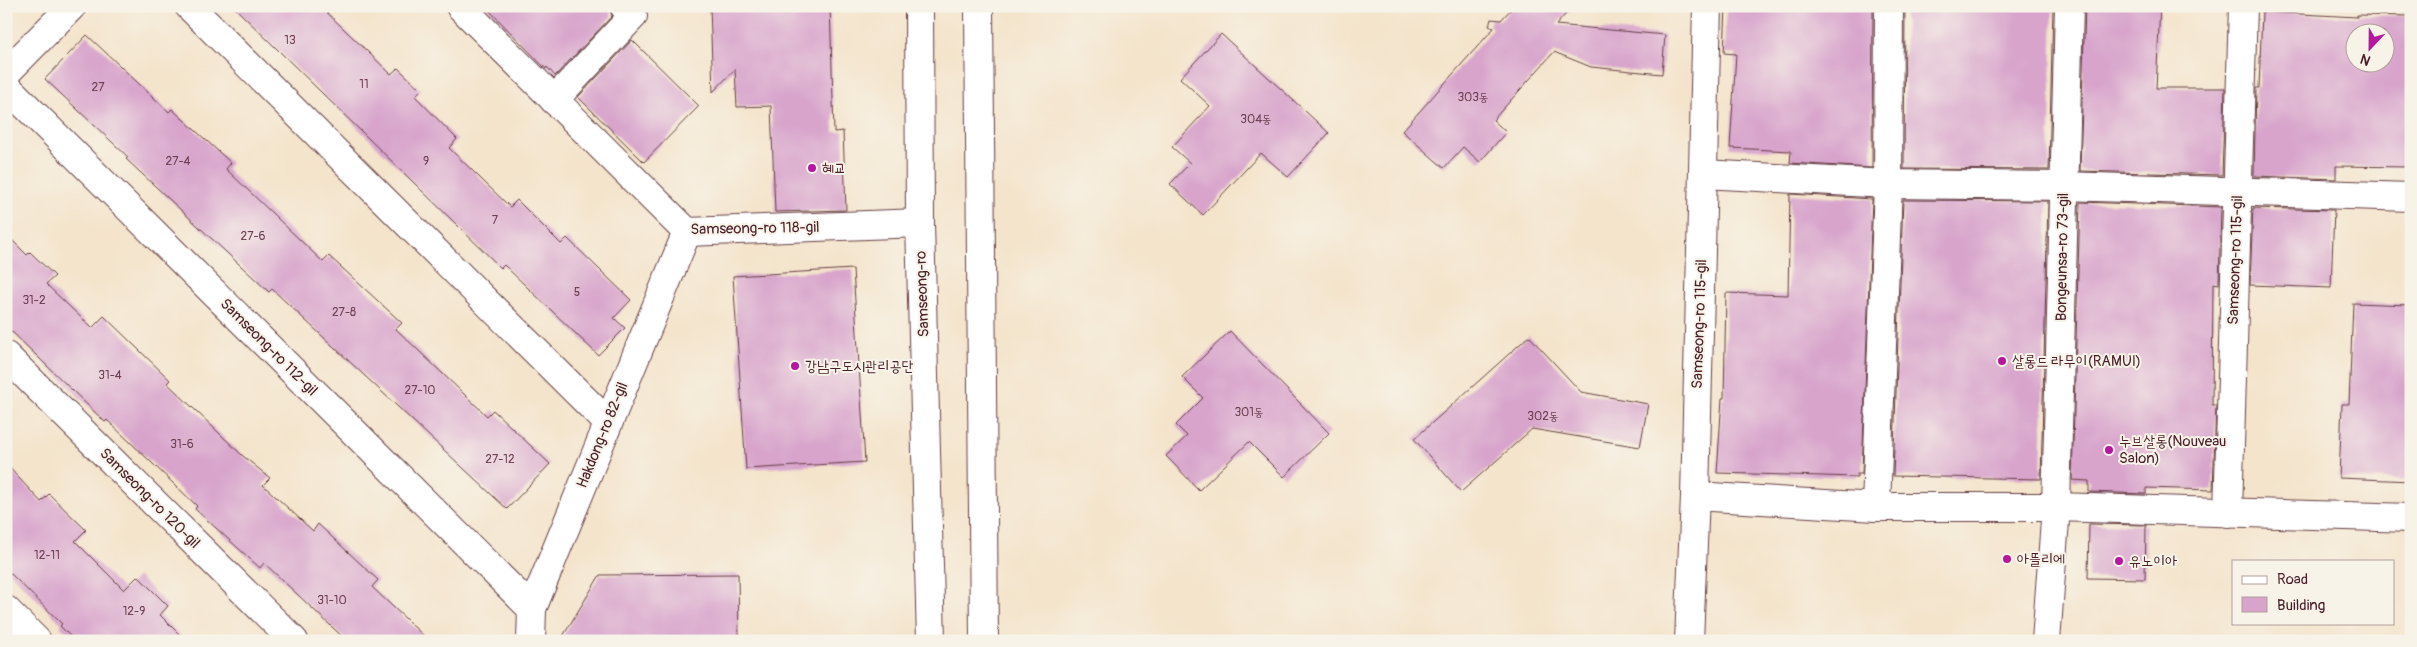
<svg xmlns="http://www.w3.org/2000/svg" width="2417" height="647" viewBox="0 0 2417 647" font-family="Pangolin,'Poor Story',sans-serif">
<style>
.building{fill:#d8a4cc;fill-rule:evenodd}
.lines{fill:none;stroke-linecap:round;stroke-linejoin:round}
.minor-casing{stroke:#643d43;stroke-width:30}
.major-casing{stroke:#643d43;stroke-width:30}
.minor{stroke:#fff;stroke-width:28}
.major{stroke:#fff;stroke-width:28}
.poi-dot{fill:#b5179e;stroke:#f7f3e8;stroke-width:2}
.labels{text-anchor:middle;stroke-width:4;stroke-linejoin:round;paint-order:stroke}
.number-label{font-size:12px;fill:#6e4053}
.poi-label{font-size:15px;fill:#4a1f2b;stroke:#f7f3e8;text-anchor:start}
.street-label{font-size:15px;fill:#4a1f2b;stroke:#f7f3e8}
</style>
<rect width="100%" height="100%" fill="#f7f3e8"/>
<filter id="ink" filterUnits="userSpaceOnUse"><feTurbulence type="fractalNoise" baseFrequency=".02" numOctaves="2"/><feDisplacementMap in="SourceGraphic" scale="10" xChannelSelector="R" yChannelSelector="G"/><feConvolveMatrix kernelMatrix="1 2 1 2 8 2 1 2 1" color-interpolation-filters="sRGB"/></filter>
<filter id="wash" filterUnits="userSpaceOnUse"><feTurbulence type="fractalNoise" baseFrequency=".0096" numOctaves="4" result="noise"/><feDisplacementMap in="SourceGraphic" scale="20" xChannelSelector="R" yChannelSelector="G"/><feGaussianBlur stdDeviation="1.12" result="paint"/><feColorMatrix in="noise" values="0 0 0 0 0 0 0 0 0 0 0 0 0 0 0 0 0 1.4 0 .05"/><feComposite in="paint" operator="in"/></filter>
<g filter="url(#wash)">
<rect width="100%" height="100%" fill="#f4e4cc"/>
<g id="blocks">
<!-- building -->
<g class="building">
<polygon points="233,6 320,6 391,74 398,68 421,90 415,96 457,139 449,148 510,207 517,200 561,244 567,238 631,300 614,318 625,328 598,355 504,265 501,268"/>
<polygon points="485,6 609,6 612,16 555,76 547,67 546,69"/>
<polygon points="710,6 830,6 834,132 843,131 846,210 775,212 771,106 737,107 735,69 713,92"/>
<polygon points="1514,6 1573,6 1556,25 1665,35 1662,74 1591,67 1554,52 1493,120 1506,132 1480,162 1463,147 1444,168 1402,131 1494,28 1489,26 1491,19 1501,20"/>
<polygon points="1726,6 1873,6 1872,168 1790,163 1791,151 1730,148 1736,54 1724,53"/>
<polygon points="1905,6 2053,6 2049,170 1904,169"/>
<polygon points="2085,6 2160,6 2156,88 2225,88 2222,175 2080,171"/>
<path d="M2262,12l95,5v-2l54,1v151l-75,-1v13l-82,-3 2,-88h3zM2354,32h30v30h-30z"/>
<polygon points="1221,34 1329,133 1288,177 1261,153 1203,215 1170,184 1190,163 1172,147 1210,106 1180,78"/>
<polygon points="87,35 169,112 172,109 231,163 226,169 323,262 329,256 402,323 396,329 487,416 493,410 550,464 507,509 272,289 269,292 126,159 128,157 45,79"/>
<polygon points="632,40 699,106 644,162 578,97"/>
<polygon points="1790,194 1872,199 1862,474 1857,474 1857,477 1717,473 1722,398 1724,398 1726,293 1788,295"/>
<polygon points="1903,200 2048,201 2041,479 1893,476"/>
<polygon points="2080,202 2221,207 2219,284 2213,283 2212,405 2216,405 2213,490 2146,488 2146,494 2089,492 2089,481 2072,480"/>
<polygon points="2253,208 2334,210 2331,288 2250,285"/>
<polygon points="6,234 27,255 30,252 55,276 46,284 92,328 104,316 170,380 167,383 243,456 270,478 263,485 313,531 318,524 378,580 372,587 429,641 347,641 264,563 260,568 195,509 197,506 107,420 105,422 6,326"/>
<polygon points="853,269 865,462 746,469 733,276"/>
<polygon points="2353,303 2411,305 2411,481 2339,478 2342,404 2349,404"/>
<polygon points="1230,331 1329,433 1284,477 1249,442 1199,490 1166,456 1187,436 1176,425 1203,398 1182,377"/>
<polygon points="1529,336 1581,392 1648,404 1640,447 1532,429 1461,492 1414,439"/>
<polygon points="6,464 41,502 49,494 86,530 75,541 124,590 138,576 168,606 160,615 186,641 75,641 60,626 62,624 6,569"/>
<polygon points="2089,524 2146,525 2145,579 2088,578"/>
<polygon points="738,574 739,641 560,641 600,575"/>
</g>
</g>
</g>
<g filter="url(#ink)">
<use href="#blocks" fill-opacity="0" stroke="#643d43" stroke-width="1"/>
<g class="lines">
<defs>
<g id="minor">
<polyline points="189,6 607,422"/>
<polyline points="460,6 687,232 920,223"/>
<polyline points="6,73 72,6"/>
<polyline points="6,86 532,609"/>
<polyline points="554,100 633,16 624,6"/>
<polyline points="1703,174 1888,184 2063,186 2411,197"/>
<polyline points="6,356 294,641"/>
<polyline points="1695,496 1876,507 2056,507 2411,518"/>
<polyline points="1876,507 1888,184 1889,6"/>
<polyline points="2228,513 2243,6"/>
<polyline points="6,610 37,641"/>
<polyline points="531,641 532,609 687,232"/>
<polyline points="1689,641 1695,496 1707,6"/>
<polyline points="2046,641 2056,507 2069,6"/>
</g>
<g id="major">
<polyline points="919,6 920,223 931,641"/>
<polyline points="979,6 984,641"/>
</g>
</defs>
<!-- minor casing -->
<use href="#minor" class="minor-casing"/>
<!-- major casing -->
<use href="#major" class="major-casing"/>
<!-- minor -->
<use href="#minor" class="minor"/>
<!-- major -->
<use href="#major" class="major"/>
</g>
</g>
<!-- markers -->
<g class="poi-dot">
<circle cx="812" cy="168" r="5"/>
<circle cx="2002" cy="361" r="5"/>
<circle cx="795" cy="366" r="5"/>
<circle cx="2109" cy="450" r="5"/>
<circle cx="2007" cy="559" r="5"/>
<circle cx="2119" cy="561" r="5"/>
</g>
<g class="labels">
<!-- number labels -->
<g class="number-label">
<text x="290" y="44">13</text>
<text x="364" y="88">11</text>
<text x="98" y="91">27</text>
<text x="1473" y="101">303동</text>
<text x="1256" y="123">304동</text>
<text x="178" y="165">27-4</text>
<text x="426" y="165">9</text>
<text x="495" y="224">7</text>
<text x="253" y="240">27-6</text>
<text x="577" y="296">5</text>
<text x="34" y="304">31-2</text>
<text x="344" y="316">27-8</text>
<text x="110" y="379">31-4</text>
<text x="420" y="394">27-10</text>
<text x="1249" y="416">301동</text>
<text x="1543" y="420">302동</text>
<text x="182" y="448">31-6</text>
<text x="500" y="463">27-12</text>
<text x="47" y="559">12-11</text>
<text x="332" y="604">31-10</text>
<text x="134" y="615">12-9</text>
</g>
<!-- poi labels -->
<g class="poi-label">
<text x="822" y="173">혜교</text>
<text x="2012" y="366">살롱드 라무이(RAMUI)</text>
<text x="805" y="371">강남구도시관리공단</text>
<text x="2119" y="446">누브살롱(Nouveau<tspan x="2119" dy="17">Salon)</tspan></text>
<text x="2017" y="564">아뜰리에</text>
<text x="2129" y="566">유노이아</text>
</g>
<!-- street labels -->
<g class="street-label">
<text transform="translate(755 228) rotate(-1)" y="5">Samseong-ro 118-gil</text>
<text transform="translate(2062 257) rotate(-89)" y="5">Bongeunsa-ro 73-gil</text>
<text transform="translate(2235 260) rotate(-88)" y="5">Samseong-ro 115-gil</text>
<text transform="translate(922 294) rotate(-92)" y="5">Samseong-ro</text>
<text transform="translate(1699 324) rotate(-88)" y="5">Samseong-ro 115-gil</text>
<text transform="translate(269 347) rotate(45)" y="5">Samseong-ro 112-gil</text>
<text transform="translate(602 435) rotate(-68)" y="5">Hakdong-ro 82-gil</text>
<text transform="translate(150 498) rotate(45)" y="5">Samseong-ro 120-gil</text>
</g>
</g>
<!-- margin -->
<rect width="2417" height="647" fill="none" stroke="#f7f3e8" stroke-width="25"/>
<!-- legend -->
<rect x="2232" y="560" width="162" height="65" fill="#f7f3e8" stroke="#b29e9c"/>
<rect x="2242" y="576" width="25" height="8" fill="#ffffff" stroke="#b29e9c"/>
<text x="2277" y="584" font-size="15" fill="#4a1f2b">Road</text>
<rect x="2242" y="597" width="25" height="15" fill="#d8a4cc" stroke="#b29e9c"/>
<text x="2277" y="610" font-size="15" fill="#4a1f2b">Building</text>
<!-- north arrow -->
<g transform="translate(2370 48) rotate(202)"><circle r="24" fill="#f7f3e8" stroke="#b29e9c"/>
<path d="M0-4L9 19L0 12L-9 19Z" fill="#b5179e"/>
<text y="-8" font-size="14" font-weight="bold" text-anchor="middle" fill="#4a1f2b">N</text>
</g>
</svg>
